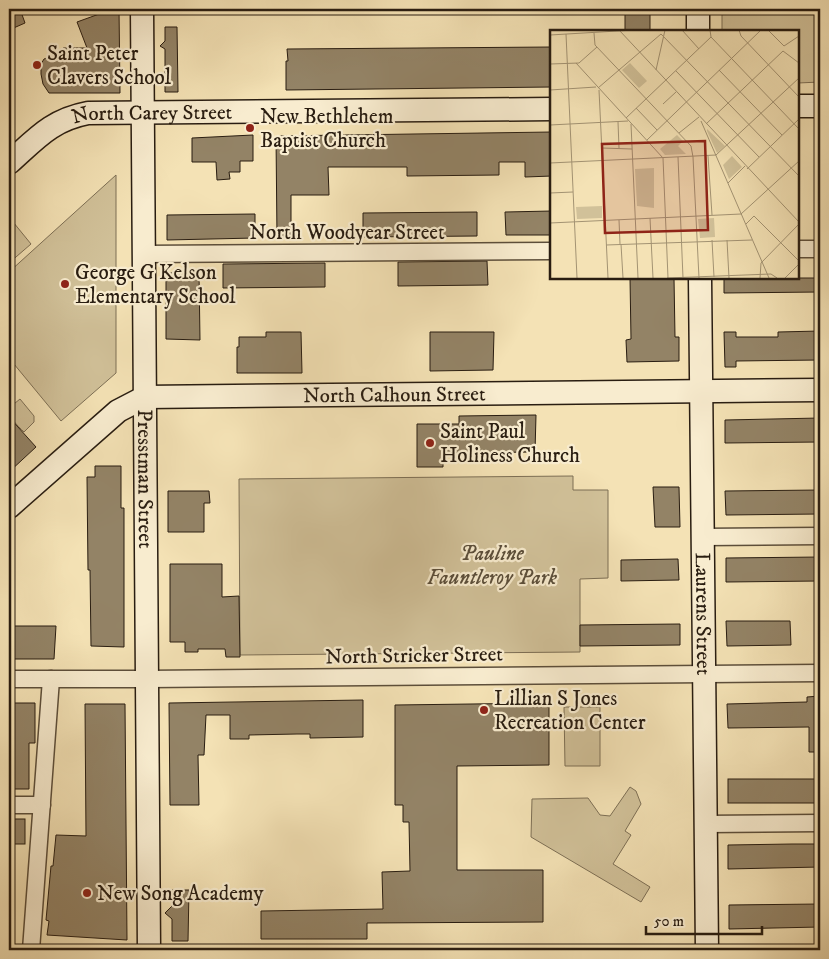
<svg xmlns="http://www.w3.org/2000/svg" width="829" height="959" viewBox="0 0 829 959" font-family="'IM FELL DW Pica',serif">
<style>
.green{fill:#d1c199;stroke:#7d6f55}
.building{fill:#938366;stroke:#291d11}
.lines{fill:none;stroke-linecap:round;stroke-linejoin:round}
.street-casing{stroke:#5c4e3a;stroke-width:19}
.secondary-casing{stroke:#291d11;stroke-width:25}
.street{stroke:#f8eccf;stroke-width:16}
.secondary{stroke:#f8eccf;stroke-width:22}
.poi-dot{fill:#8f2418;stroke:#f8eccf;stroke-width:2}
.labels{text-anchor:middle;stroke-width:4.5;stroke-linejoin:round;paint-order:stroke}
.poi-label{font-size:21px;fill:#291d11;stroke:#f8eccf;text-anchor:start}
.street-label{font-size:21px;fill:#291d11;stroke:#f8eccf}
.park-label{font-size:21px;font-style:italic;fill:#5b4e3a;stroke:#f8eccf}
.inset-road{fill:none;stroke:#a39373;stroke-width:1}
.view{fill:#8f2418;fill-opacity:0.15;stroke:#8f2418;stroke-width:2.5}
.inset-edge{fill:none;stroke:#291d11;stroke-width:2.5}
</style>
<rect width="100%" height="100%" fill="#f4e2b5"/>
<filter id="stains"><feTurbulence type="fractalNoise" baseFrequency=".004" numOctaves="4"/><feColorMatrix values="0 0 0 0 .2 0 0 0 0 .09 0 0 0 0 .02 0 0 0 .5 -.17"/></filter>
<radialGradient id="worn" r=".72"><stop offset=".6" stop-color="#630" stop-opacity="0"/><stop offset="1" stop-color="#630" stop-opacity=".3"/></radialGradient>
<!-- green -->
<g class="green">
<polygon points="722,9 820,9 820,82 798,83 798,31 722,31"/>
<polygon points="116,175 116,373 61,421 9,358 9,272"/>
<polygon points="9,217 31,244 9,263"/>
<path d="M20,399l14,17v6l-10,10c-7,-7 -15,-14 -15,-24z"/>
<polygon points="573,476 573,490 608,490 608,578 580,579 580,652 240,655 239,479"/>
<polygon points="564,707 600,707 600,766 565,766"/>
<polygon points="630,787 636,791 641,804 625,831 631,835 613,864 650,887 641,902 531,837 532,799 588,798 600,815 610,816"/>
</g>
<!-- building -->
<g class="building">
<polygon points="9,9 20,9 25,23 9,30"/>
<polygon points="113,9 119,9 120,93 49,93 43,84 41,74 41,64 44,59 60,53 60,51 63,51 63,48 87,48 77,22"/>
<rect x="625" y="9" width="25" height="22"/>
<polygon points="165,27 177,27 178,92 165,92 165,49 160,46 165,41"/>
<polygon points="552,47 552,87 286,90 286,61 288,61 287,49"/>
<polygon points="552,132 552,176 525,177 525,162 499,162 499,175 407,176 407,167 328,167 329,195 291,195 291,238 277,238 276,136"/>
<polygon points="253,135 253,161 240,161 240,172 229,172 230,179 217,180 216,162 192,162 192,138"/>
<polygon points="552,211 552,235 506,235 505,212"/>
<polygon points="477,212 477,236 363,237 363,213"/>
<polygon points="255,214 255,238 167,240 167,215"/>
<polygon points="487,261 488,285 398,286 398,262"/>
<polygon points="325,263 325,287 223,288 223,264"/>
<polygon points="166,273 199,273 200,340 166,339"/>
<polygon points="630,278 674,278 675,337 679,337 679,361 627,362 626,340 631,339"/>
<polygon points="724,278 820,278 820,292 724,293"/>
<polygon points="820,331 820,360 736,361 736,367 725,367 724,332 736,332 736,337 778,337 778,332"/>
<polygon points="266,332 301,332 302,373 237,373 237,347 239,347 239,337 266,337"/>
<polygon points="430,332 494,332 493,370 430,371"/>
<polygon points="536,415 535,452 443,453 443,467 417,467 417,424 459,424 459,416"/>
<polygon points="9,417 36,447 9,472"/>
<polygon points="820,418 820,442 725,443 725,420"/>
<polygon points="95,466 121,466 121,508 124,508 124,647 91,646 90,570 88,570 87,477 95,477"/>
<polygon points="653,487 679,487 680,527 655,527"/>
<polygon points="820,490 820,514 726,515 725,491"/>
<polygon points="168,491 209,491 210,503 204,503 204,532 168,532"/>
<polygon points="820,557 820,581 726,582 726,558"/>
<polygon points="678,559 679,580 621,581 621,560"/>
<polygon points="170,564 222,564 222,597 239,596 240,657 226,657 225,649 198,649 198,652 185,652 185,642 170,642"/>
<polygon points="726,621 790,621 791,645 727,646"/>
<polygon points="680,624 680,645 580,646 580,625"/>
<polygon points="9,626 56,626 54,659 9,659"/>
<polygon points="820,696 820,752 809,752 809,727 728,728 727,704 807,702 807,697"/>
<polygon points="363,700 363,737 310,738 310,734 297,734 249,735 249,739 230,739 230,715 206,715 204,755 198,755 199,805 170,805 169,703"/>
<polygon points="9,703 35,703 35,743 29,743 29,789 9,789"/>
<polygon points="549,703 549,765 457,766 457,870 543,870 543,922 367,923 367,939 261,939 261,911 383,909 382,872 410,871 409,822 403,822 403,805 395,805 395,705"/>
<polygon points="85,704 125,704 127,940 47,935 49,921 46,920 51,866 53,866 56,835 86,836"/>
<rect x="728" y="779" width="92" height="24"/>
<rect x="9" y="819" width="16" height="25"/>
<polygon points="792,844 820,844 820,867 728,869 728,845"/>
<polygon points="172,890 189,890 188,941 172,941 172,919 165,913 172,906"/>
<polygon points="820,904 820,927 729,929 729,905"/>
</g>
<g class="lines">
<defs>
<g id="street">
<polyline points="798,249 820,249"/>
<polyline points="144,254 552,251"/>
<polyline points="703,537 820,536"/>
<polyline points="9,679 147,679 820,673"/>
<polyline points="9,805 42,805"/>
<polyline points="706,824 820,823"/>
<polyline points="31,950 51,679"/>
</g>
<g id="secondary">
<path id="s1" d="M142,9l7,941"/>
<polyline points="698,9 698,31"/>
<polyline points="798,106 820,106"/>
<path id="s2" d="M9,163c27,-24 42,-43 79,-50l464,-4"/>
<path id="s3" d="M700,278l7,672"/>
<path id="s4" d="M9,507l109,-96 27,-14 675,-7"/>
</g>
</defs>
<!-- street casing -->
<use href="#street" class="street-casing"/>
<!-- secondary casing -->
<use href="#secondary" class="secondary-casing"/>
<!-- street -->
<use href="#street" class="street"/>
<!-- secondary -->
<use href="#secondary" class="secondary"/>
</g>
<!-- markers -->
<g class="poi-dot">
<circle cx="37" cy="65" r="5"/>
<circle cx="250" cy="128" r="5"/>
<circle cx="65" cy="284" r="5"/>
<circle cx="430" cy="443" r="5"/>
<circle cx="484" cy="710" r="5"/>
<circle cx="87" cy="893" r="5"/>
</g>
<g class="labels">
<!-- poi labels -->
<g class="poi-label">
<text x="47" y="60">Saint Peter<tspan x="47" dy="24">Clavers School</tspan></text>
<text x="260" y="123">New Bethlehem<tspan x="260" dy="24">Baptist Church</tspan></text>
<text x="75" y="279">George G Kelson<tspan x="75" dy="24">Elementary School</tspan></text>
<text x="440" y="438">Saint Paul<tspan x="440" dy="24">Holiness Church</tspan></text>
<text x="494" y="705">Lillian S Jones<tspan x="494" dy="24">Recreation Center</tspan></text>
<text x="97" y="900">New Song Academy</text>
</g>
<!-- street labels -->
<g class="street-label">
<text dy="7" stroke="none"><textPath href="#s2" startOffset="159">North Carey Street</textPath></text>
<text x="347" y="239">North Woodyear Street</text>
<text dy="7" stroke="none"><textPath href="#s4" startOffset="425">North Calhoun Street</textPath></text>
<text dy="7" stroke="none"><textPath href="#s1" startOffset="470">Presstman Street</textPath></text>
<text dy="7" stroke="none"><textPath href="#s3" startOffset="336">Laurens Street</textPath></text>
<text transform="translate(414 655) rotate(-1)" y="7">North Stricker Street</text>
</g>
<!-- park labels -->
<g class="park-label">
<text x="492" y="560">Pauline<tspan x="492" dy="24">Fauntleroy Park</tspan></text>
</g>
</g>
<!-- overview -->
<g transform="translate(550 30)">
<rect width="249" height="249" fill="#f4e2b5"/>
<path d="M80,33l17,18 -8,7 -17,-18zM157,99l18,17 -8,7 -10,-22zM127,105l6,6 -5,5 8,8 -21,1 -5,-6zM182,126l10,11 -13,12 -6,-14zM104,138v40l-17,-2 -2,-37zM52,176v12l-25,1 -1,-12zM164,188l1,19 -15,1 -2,-19z" fill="#d1c199"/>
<path class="inset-road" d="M69,0l180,192M132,0l17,19M160,0l1,7 88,92M189,0l2,6 58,61M218,0l16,16 15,-10M44,3l1,12 96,101 2,11M16,4l11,244M0,5l84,-5M26,33l87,95 5,120M0,34l29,-1 18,-16M106,40l9,-40M169,40l63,65M126,41l83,86M48,58l63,-54 138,142M0,60l46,-3M49,60l9,188M113,74l13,-12M86,78l21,22M76,88l85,-81M151,91l68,157M68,92l1,26M81,94l7,154M156,94l77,-73 16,12M0,95l78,-4M129,103l20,-16M97,110l114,-110M52,118l30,1M158,126l4,59M128,127l5,121M143,127l6,121M0,133l166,-8 83,-77M197,139l52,-50M178,153l17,-17M0,163l23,-1M100,188l3,60M69,190l1,24M0,193l191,-9 58,-53M196,194l8,-8 45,45M162,210l2,37M177,210l2,38M71,214l2,34M56,215l146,-5M117,248l104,-4 6,4M210,248l1,-15 38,-39M235,248l14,-14"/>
<path class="view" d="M155,111l3,89 -103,3 -3,-89z"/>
<rect width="249" height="249" class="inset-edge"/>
</g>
<!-- margin -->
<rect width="829" height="959" fill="none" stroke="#f4e2b5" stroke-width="30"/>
<rect x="10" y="10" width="809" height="939" fill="none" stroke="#291d11" stroke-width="2.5"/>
<rect x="15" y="15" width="799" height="929" fill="none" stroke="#291d11"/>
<!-- scale -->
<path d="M646 926v8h116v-8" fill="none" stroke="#291d11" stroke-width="2.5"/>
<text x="654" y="926" font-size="15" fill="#291d11" stroke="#f8eccf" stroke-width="4" paint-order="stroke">50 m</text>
<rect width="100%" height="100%" filter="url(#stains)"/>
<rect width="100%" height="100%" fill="url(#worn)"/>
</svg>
